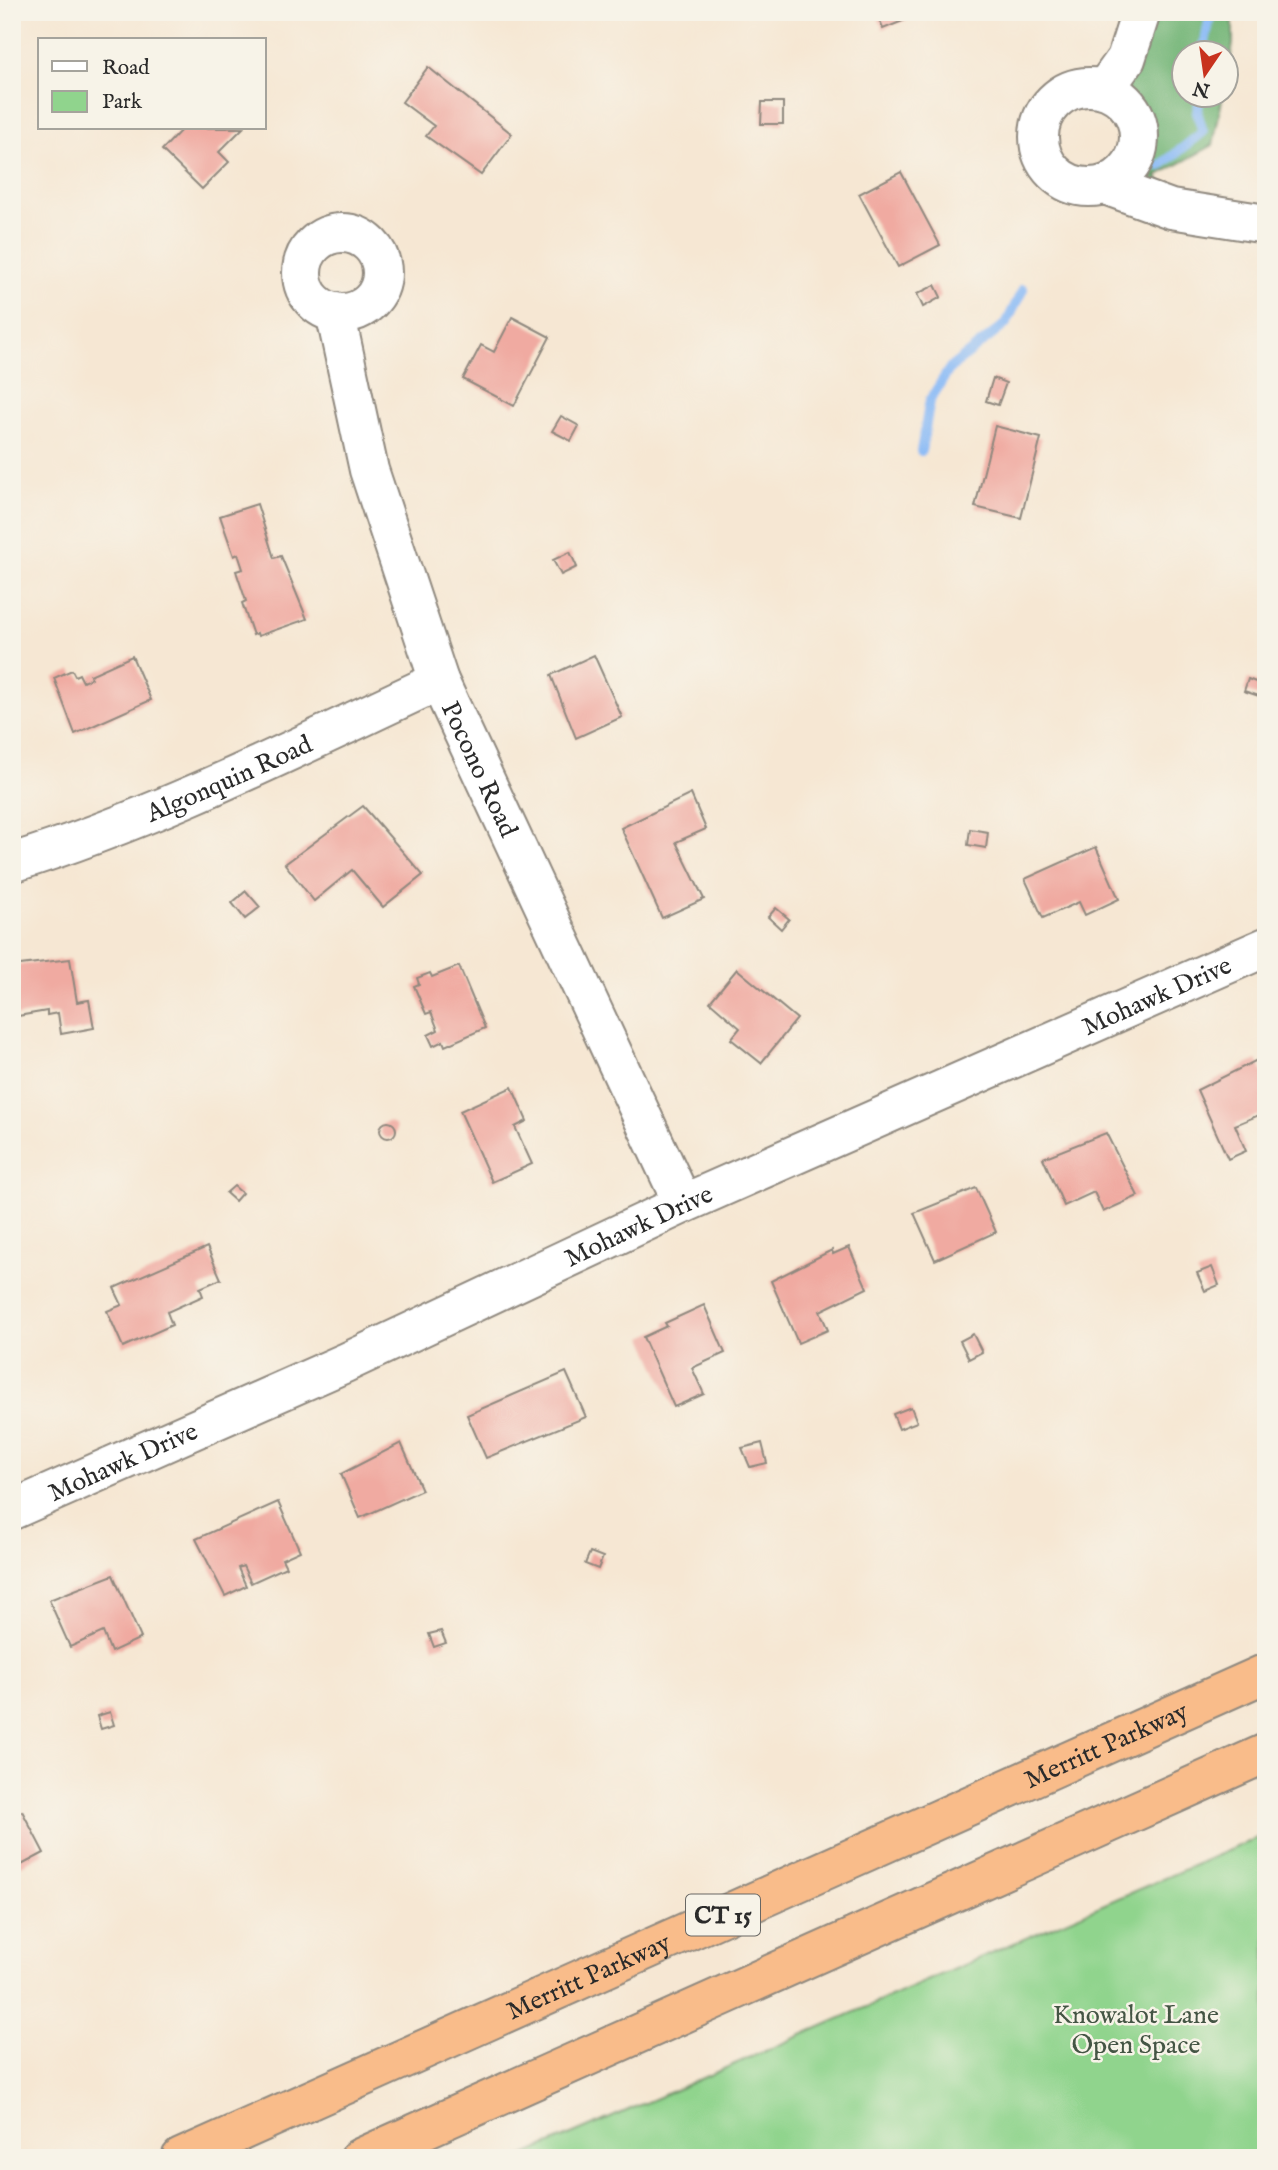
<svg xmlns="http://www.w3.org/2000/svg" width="1278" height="2170" viewBox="0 0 1278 2170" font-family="'IM FELL English',serif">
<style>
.green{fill:#90d48d;stroke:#5e805c;stroke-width:2}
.forest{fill:#74b678;stroke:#507052;stroke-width:2}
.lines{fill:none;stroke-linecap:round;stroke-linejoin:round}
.stream{stroke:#89baf6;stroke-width:10}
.building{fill:#f0aaa1}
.street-casing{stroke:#90897f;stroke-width:42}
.highway-casing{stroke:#90897f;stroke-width:42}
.street{stroke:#fff;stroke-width:38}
.highway{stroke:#f9bc8a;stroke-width:38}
.labels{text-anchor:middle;stroke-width:5;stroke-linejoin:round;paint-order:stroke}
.shield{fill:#f7f3e8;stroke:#686764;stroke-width:2}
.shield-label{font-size:24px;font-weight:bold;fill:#2b2b2b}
.street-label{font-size:26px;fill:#2b2b2b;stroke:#f7f3e8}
.park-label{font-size:26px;fill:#454;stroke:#f7f3e8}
</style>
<rect width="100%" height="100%" fill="#f7f3e8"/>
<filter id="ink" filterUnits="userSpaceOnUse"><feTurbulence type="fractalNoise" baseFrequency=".0143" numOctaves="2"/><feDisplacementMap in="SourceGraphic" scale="14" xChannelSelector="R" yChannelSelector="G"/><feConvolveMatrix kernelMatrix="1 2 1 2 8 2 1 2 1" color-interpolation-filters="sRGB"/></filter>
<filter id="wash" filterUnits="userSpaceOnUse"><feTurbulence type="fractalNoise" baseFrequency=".00686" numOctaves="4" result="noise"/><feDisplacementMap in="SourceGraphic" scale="28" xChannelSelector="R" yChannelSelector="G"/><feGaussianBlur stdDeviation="1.57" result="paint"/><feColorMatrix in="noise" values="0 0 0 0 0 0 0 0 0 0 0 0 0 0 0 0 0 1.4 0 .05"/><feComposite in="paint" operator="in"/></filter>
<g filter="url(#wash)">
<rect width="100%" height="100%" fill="#f6e7d3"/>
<!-- green -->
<polygon class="green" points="1266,1834 1266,2158 518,2158"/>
<!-- forest -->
<path class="forest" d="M1141,12h92v32l-7,40v-32h-42v42l39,1 -10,50 -56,31 14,33 -51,-33c24,-26 23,-51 1,-79z"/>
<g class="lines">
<!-- stream -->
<g class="stream">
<polyline points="1207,52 1204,47 1211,12"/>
<polyline points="1160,166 1203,132 1197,112 1201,94"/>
<polyline points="921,451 930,400 950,368 1006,324 1023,289"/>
</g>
</g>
<g id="blocks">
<!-- building -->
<g class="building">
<polygon points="876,12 925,12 883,29"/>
<polygon points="428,67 512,134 481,175 426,136 434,126 402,102"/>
<polygon points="762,102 783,102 783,124 761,124"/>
<polygon points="183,128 243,128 219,152 229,162 202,189 162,150"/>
<polygon points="901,172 940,245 898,267 859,194"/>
<polygon points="935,285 941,297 923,307 917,294"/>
<polygon points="512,317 550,337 514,406 463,379 481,345 494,352"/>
<polygon points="993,378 1006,383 998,405 986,401"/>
<polygon points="561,416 579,426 571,441 552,431"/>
<polygon points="995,426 1041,438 1021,518 975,507"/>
<polygon points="257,504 274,558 281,556 307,619 258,636 257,633 253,635 242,603 246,601 236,571 243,569 238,554 234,556 220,516"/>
<polygon points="570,552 577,567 561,575 553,560"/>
<polygon points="594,655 622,717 576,738 551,675"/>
<polygon points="132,656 151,700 75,734 54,678 72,670 75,676 79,674 83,682 91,678 90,675"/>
<polygon points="1248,679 1266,686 1262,697 1244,691"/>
<polygon points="691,794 706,829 676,842 704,899 662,918 621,828"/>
<polygon points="363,806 423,875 383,907 352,870 314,901 285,864"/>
<polygon points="970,829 988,832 986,848 968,845"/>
<polygon points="1096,847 1119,899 1085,915 1079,902 1043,918 1025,879"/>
<polygon points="246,891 260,907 245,919 232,903"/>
<polygon points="776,908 789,919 781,929 768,917"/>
<polygon points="70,959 77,1002 89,1000 94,1028 61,1034 58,1013 47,1015 47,1011 12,1017 12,966"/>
<polygon points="459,966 485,1028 445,1046 443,1041 433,1046 428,1035 438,1030 431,1012 426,1014 414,986 419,984 417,978 430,973 432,977"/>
<polygon points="737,969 797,1019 761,1063 731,1039 740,1028 710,1002"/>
<polygon points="1257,1060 1266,1079 1266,1112 1235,1125 1246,1151 1228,1159 1197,1090"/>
<polygon points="512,1087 527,1121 515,1127 532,1164 492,1182 460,1111"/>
<circle cx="388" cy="1130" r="8"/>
<polygon points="1106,1133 1138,1196 1103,1212 1094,1192 1064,1206 1043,1158"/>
<polygon points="234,1186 242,1193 235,1201 226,1193"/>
<polygon points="976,1188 996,1232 935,1260 914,1213"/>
<polygon points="207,1247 221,1279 200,1288 203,1296 167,1312 172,1325 123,1347 107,1311 122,1305 114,1288"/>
<polygon points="849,1247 867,1288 820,1311 828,1330 798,1343 771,1281 832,1250 833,1254"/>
<polygon points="1212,1267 1219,1285 1205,1291 1197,1273"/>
<polygon points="704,1305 725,1353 692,1368 704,1394 674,1407 643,1337 667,1326 665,1323"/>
<polygon points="973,1334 982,1352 969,1359 960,1341"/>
<polygon points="566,1372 586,1417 486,1458 467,1415"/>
<polygon points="911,1407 917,1422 899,1429 893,1414"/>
<polygon points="401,1443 422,1490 360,1518 341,1474"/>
<polygon points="762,1443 767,1463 750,1467 742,1448"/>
<polygon points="278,1502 300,1551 282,1559 286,1567 251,1583 243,1566 238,1568 246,1586 225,1596 196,1539"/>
<polygon points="590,1552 603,1557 598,1569 585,1564"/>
<polygon points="113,1575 141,1638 111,1652 103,1632 70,1647 49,1600"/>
<polygon points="441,1631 446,1643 434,1647 429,1634"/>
<polygon points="110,1712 114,1725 101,1729 97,1716"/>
<polygon points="22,1811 44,1853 12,1870 12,1816"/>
</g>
</g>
</g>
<g filter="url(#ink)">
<use href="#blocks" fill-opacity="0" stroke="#90897f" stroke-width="2"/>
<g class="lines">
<defs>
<g id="street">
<circle cx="1089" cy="137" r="50"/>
<polyline points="1105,88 1126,59 1141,12"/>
<polyline points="1105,185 1171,209 1266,224"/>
<circle cx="342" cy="273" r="40"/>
<path id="s1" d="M335,312l34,158 70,211 244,523"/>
<path id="s2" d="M12,863c148,-46 287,-117 427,-182"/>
<path id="s3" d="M12,1510l333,-147 338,-159 583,-257"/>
</g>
<g id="highway">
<path id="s4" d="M181,2158l1085,-485"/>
<polyline points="360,2158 1266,1753"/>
</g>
</defs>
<!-- street casing -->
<use href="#street" class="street-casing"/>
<!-- highway casing -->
<use href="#highway" class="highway-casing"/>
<!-- street -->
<use href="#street" class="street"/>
<!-- highway -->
<use href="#highway" class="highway"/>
</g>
</g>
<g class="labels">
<!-- shield labels -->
<rect class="shield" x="686" y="1894.5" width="74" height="41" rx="5"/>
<g class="shield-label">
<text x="723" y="1923">CT 15</text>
</g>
<!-- street labels -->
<g class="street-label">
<text dy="9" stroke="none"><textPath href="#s1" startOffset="481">Pocono Road</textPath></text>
<text dy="9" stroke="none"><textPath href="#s2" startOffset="233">Algonquin Road</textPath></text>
<text dy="9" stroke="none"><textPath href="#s3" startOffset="1255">Mohawk Drive</textPath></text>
<text dy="9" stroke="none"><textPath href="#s3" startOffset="688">Mohawk Drive</textPath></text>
<text dy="9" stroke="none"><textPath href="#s3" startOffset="121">Mohawk Drive</textPath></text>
<text dy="9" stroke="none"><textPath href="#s4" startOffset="1013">Merritt Parkway</textPath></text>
<text dy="9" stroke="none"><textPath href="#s4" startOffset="446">Merritt Parkway</textPath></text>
</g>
<!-- park labels -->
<g class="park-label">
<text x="1136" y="2023">Knowalot Lane<tspan x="1136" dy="30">Open Space</tspan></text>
</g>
</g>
<!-- margin -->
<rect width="1278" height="2170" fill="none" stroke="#f7f3e8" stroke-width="42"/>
<!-- legend -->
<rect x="38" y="38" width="228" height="91" fill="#f7f3e8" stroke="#a5a39c" stroke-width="2"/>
<rect x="52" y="61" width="35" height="10" fill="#ffffff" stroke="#a5a39c" stroke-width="2"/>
<text x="102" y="74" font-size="21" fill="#2b2b2b">Road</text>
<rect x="52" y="91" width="35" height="21" fill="#90d48d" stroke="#a5a39c" stroke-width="2"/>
<text x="102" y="108" font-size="21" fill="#2b2b2b">Park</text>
<!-- north arrow -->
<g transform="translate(1205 74) rotate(193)"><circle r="33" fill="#f7f3e8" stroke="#a5a39c" stroke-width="2"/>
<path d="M0-5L12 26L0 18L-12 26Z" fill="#c8321e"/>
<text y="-10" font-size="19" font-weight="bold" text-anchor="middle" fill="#2b2b2b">N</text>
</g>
</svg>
